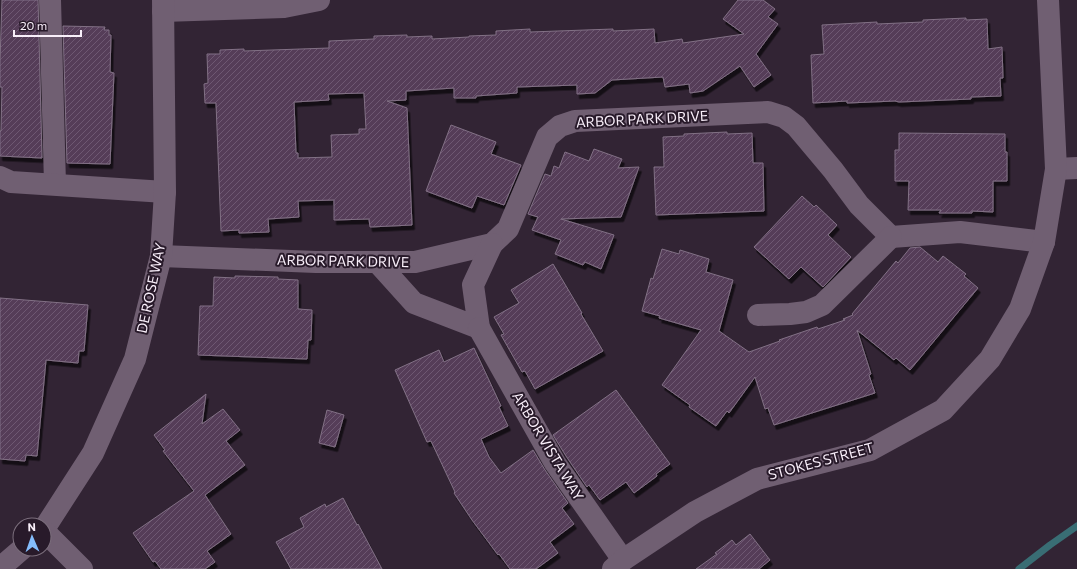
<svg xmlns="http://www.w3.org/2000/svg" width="1077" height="569" viewBox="0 0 1077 569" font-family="Commissioner,sans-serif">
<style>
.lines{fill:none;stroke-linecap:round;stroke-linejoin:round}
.stream{stroke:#396d74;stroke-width:7}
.building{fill:url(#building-hatch);stroke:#827185;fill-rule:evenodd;filter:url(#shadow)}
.minor{stroke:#705f72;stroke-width:22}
.labels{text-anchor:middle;stroke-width:4;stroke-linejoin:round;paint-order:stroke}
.street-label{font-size:14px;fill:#f9effa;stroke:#281a2a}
</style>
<defs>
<pattern id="building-hatch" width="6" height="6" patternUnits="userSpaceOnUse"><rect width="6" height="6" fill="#553c59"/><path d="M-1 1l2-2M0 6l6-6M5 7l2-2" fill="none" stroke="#6e5872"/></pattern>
<filter id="shadow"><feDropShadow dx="2.5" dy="4.5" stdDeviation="0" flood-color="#0009"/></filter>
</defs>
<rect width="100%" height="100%" fill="#322434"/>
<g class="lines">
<!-- stream -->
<polyline class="stream" points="1019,569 1050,545 1077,526"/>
</g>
<!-- building -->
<g class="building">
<polygon points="2,0 38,0 42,158 0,156 0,131 1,131 2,87 0,87 0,62"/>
<path d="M738,0h25l12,9 -7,8 10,7 -22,30 15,21 -17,12 -14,-21 -37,25 -13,2 -1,-9 -24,3 -2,-10 -51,3 -17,13 -18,1v-9l-60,2v6l-41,3v2h-22v-10l-48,3v9l-19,1 20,7 5,117 -42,2 -1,-8 -35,1v-20l-36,1 1,16 -31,2 1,13 -30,1v-3l-18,1 -5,-128h-11l-1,-19 4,-1 -1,-29h13v-4l24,-1v2l85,-3v-7l45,-2v-3l33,-1v2l25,-1v3l37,-2v-1l27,-1v-4l34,-2v3l83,-3v2l41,-2 1,14 27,-4 1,4 61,-9 -21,-15zM364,93l2,36h-7v5l-28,1 1,22 -34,1v-5h-2l-2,-51 35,-2 -1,-6z"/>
<polygon points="966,18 966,20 987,19 988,49 1002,47 1003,78 1000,78 1001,96 971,97 971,99 899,102 895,101 847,103 847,101 813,103 811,55 824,54 822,25 877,22 877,24 923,22 923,20"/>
<polygon points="63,26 105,27 104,30 109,30 109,35 111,35 110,72 114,73 110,164 67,163"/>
<polygon points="451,125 496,142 491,154 521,165 504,205 477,196 472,208 426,191"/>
<polygon points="727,132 727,134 752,133 753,163 763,163 764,211 656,215 654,167 664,167 663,137 684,136 684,134"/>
<polygon points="899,133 1005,134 1005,152 1007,152 1007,181 993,181 993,212 972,211 972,213 939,213 941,210 908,210 909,181 895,181 895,150 899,150"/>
<polygon points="594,149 622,159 618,168 639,167 621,217 561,219 614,235 601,269 585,262 583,265 555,254 561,240 532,230 538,217 528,214 545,174 551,176 554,166 559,168 565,152 589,161"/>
<polygon points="802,196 814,207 816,205 837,225 828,235 851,257 823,287 801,267 789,279 754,247"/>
<polygon points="920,247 938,262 943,256 966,274 964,276 978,288 910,370 896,358 894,360 857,330 871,374 869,375 875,393 774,425 768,408 765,409 755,377 729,413 727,411 716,426 689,407 690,405 662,385 701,330 659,318 660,316 642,311 651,278 653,279 662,249 679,254 680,250 709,259 706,272 733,280 719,331 749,352 780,341 779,340 817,327 818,329 845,320 843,319 853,315 852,314 896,261 898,263 910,248"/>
<polygon points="553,264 582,313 581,314 603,351 535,389 525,371 522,372 501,335 504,334 494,317 519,303 511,290"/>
<polygon points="235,276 278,277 278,279 298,280 298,309 312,310 311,340 308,340 307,359 198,355 200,306 213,306 214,277 235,278"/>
<polygon points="0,298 88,305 84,351 79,351 78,363 46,360 37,456 26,455 25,461 0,459"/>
<polygon points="474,348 501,406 499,407 508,426 481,439 489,457 501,473 533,450 545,470 568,503 562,508 574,524 550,542 558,553 536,569 510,569 499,554 498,555 472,520 454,493 455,492 431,441 427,442 395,370 439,350 444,362"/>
<polygon points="616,390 670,464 656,474 657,476 634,493 626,482 600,500 589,485 587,487 566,456 553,435"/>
<polygon points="206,394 202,424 223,409 240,430 226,441 245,465 205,495 231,534 207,551 215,562 205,569 161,569 155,561 153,562 133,533 194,491 163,451 165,450 154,435"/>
<polygon points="327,410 344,415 335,447 319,443"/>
<polygon points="343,498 357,525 358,524 382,569 291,569 276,542 304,527 300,518 325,504 326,507"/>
<polygon points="750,534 770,560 759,569 696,569 717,554 715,553 732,540 736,545"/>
</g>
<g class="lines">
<!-- minor -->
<g class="minor">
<polyline points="50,0 55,184"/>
<polyline points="163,11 284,7 319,0"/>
<polyline points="1056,169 1077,168"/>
<polyline points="0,177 11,182 165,192"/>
<polyline points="161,256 316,262 415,262 492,244 508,229 547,137 560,126 575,121 768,112 784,117 796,126 833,170 859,205 891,237 960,232 1044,242"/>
<polyline points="377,262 414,303 479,328 473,285 492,244"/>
<polyline points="758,315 790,314 806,312 822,305 891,237"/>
<polyline points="479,328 555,463 623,560"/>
<polyline points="44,529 93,453 135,359 161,256 165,192 163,0"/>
<polyline points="44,531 82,569"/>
<polyline points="0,568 22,549"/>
<polyline points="613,569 623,560 695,512 757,479 870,450 943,410 990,359 1020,309 1044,242 1056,169 1048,0"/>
</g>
</g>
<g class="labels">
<!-- street labels -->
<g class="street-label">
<text transform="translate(642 119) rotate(-3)" y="5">ARBOR PARK DRIVE</text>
<text transform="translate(343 261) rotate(1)" y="5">ARBOR PARK DRIVE</text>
<text transform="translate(151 288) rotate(-78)" y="5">DE ROSE WAY</text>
<text transform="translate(548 446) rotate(59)" y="5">ARBOR VISTA WAY</text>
<text transform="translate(821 461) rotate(-15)" y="5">STOKES STREET</text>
</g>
</g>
<!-- north arrow -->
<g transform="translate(32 537) rotate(358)"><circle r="19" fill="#281a2a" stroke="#7c6f7d"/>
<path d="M0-3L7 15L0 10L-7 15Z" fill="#84bcfb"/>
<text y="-6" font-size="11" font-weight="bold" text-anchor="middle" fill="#f9effa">N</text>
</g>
<!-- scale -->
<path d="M14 30v6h67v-6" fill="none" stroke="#f9effa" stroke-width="2"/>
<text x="20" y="30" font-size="12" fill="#f9effa" stroke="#281a2a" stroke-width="3" paint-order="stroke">20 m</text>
</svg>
